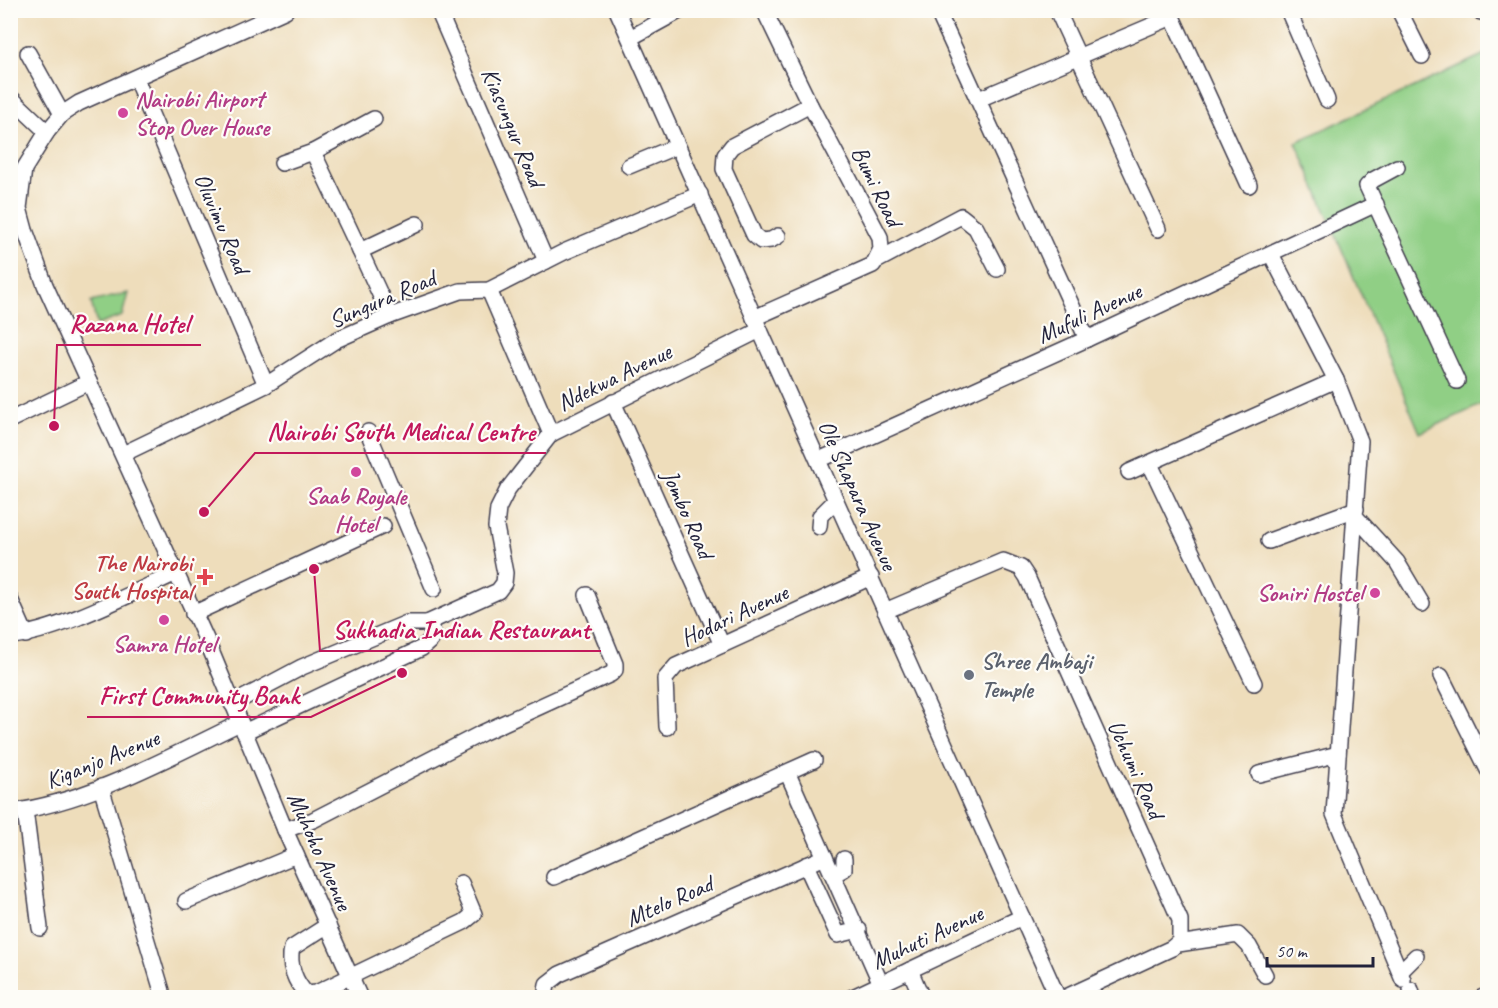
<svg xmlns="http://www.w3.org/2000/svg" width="1498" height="1008" viewBox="0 0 1498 1008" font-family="Caveat,sans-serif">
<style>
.green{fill:#90cf85;stroke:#597860;stroke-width:1.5}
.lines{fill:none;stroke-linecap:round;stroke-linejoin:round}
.minor-casing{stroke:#413e4e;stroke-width:18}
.minor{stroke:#fff;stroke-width:15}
.hotel-dot{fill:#d1479c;stroke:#fdfcf7;stroke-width:2}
.health-dot{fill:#e0444e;stroke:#fdfcf7;stroke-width:2}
.worship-dot{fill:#6b7280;stroke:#fdfcf7;stroke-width:2}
.labels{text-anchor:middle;stroke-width:4.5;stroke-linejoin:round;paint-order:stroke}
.hotel-label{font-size:24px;font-weight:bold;fill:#b23c85;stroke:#fdfcf7}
.street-label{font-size:24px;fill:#22223b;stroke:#fdfcf7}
.health-label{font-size:24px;font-weight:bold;fill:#be3a42;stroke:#fdfcf7;text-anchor:end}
.worship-label{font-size:24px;font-weight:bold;fill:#5b616d;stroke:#fdfcf7;text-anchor:start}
.leader{fill:none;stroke:#c2185b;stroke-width:2}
.callout-dot{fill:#c2185b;stroke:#fdfcf7;stroke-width:2}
.callout-label{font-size:26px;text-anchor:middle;font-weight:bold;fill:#c2185b;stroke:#fdfcf7;stroke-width:4.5;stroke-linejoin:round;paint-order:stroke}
</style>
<rect width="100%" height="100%" fill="#fdfcf7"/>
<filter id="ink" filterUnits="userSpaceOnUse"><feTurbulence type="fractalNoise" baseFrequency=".0167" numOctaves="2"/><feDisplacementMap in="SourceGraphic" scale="12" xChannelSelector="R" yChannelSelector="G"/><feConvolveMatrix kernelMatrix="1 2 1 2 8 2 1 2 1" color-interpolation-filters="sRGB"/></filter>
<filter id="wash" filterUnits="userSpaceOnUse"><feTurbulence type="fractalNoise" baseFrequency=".008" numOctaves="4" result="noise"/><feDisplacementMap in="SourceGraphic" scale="24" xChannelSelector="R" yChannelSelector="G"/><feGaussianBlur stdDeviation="1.35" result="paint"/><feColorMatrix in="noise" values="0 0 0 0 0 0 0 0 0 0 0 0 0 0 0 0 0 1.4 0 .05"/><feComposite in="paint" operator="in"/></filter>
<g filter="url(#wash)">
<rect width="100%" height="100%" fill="#edb"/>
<!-- green -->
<g class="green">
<polygon points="1487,53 1487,402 1420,433 1296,142"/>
<polygon points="128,293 122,316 97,325 91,302"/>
</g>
</g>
<g filter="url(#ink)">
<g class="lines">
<defs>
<g id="minor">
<polyline points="286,10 79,103 62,114 47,132 24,169 19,208 25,230 45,285 207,641 285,830 360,998"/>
<polyline points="438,10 546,261"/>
<polyline points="617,10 1058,998"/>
<polyline points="937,10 1087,339"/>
<polyline points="1057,10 1158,229"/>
<polyline points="1169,10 1249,185"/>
<polyline points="1288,10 1327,100"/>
<polyline points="1399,10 1422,56"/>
<polyline points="1481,12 1484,10"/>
<polyline points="630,38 681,10"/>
<polyline points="28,53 62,114"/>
<polyline points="136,79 266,385"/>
<polyline points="10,97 47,132"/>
<polyline points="979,99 1172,17"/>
<polyline points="282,163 313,152"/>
<polyline points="629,166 677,146"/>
<polyline points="1397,167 1373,180 1367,186 1457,381"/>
<polyline points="778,236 771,240 761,241 754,235 724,169 725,155 732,146 810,105"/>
<polyline points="360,251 313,152 374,119"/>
<polyline points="1271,254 1336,380 1360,441 1334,814 1403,980"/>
<polyline points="878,260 961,216 976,228 997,269"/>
<polyline points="489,290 551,434"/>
<polyline points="390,316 360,251 417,224"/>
<polyline points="754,318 873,265 881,249 880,237 810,105 764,10"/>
<polyline points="613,402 722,645"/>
<polyline points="10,420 89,382"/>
<polyline points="368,432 434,589"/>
<polyline points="123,454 266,385 336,340 390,316 460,291 489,290 564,252 700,194"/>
<polyline points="819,460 1087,339 1376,204"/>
<polyline points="1150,464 1254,683"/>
<polyline points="1129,472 1336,380"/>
<polyline points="1355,516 1397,562 1422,604"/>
<polyline points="819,527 820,516 836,500"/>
<polyline points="1269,541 1356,509"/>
<polyline points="10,599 26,635"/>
<polyline points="885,611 1003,561 1021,568 1027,577 1180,920 1180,941 1172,948 1064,998"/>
<polyline points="193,614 383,526"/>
<polyline points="427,623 498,591 504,583 505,573 496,527 498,509 508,489 551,434 760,330"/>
<path d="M10,636c46,-3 122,-43 166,-63"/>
<polyline points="1441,676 1488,770"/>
<polyline points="232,704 302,667 407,623 427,623 433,632 431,640 422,648 244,732"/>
<polyline points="667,727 665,679 676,666 871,577"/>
<polyline points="788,774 881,984"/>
<polyline points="1259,774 1338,754"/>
<polyline points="101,787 162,991"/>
<polyline points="25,810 40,928"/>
<path d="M10,812c77,-9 161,-56 230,-89"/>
<polyline points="285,830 313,820 482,733 611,674 615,670 615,664 587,595"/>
<polyline points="806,865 838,935 859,930"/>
<polyline points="833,875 844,869 844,859"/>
<polyline points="554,877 814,760"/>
<polyline points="186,901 296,855"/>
<path d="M328,925l-36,23c-4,16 3,35 15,46l9,-1 148,-71 10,-8 -13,-31"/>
<polyline points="1178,944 1238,935 1249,946 1265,975"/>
<polyline points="910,970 922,998"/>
<polyline points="1400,972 1416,956"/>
<polyline points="1411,990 1413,998"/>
<polyline points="545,998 547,984 560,974 825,857"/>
<polyline points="851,998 1022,917"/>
<polyline points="1481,998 1488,995"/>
</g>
</defs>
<!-- minor casing -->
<use href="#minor" class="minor-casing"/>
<!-- minor -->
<use href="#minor" class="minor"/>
</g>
</g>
<!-- markers -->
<g class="hotel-dot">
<circle cx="123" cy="113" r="6"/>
<circle cx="356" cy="472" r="6"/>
<circle cx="1375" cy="593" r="6"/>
<circle cx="164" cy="620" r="6"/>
</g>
<path class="health-dot" d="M202 568h6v6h6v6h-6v6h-6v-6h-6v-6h6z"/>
<circle class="worship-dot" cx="969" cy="675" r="6"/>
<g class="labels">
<!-- hotel labels -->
<g class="hotel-label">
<text x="135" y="107" text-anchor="start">Nairobi Airport<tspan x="135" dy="28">Stop Over House</tspan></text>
<text x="356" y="504">Saab Royale<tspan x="356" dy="28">Hotel</tspan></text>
<text x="1363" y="601" text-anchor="end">Soniri Hostel</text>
<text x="164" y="652">Samra Hotel</text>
</g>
<!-- street labels -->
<g class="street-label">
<text transform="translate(513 127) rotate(67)" y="8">Kiasungur Road</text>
<text transform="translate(877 186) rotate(64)" y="8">Bumi Road</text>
<text transform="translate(222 223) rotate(67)" y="8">Oluvimu Road</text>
<text transform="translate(382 299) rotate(-23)" y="8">Sungura Road</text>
<text transform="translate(1089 313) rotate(-25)" y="8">Mufuli Avenue</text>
<text transform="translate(614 377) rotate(-26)" y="8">Ndekwa Avenue</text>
<text transform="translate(858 495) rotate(66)" y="8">Ole Shapara Avenue</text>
<text transform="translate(688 514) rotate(66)" y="8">Jombo Road</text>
<text transform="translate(734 615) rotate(-25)" y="8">Hodari Avenue</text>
<text transform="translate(102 759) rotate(-22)" y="8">Kiganjo Avenue</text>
<text transform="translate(1136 769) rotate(66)" y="8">Uchumi Road</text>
<text transform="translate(320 851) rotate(66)" y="8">Muhoho Avenue</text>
<text transform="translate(669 901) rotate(-24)" y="8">Mtelo Road</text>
<text transform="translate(927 937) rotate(-25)" y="8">Muhuti Avenue</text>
</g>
<!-- health labels -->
<g class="health-label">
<text x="192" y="571">The Nairobi<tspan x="192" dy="28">South Hospital</tspan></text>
</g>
<!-- worship labels -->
<g class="worship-label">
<text x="981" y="669">Shree Ambaji<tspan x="981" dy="28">Temple</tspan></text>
</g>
</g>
<!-- callouts -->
<path class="leader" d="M54 426L57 345H201M204 512L255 453H546M314 569L320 651H601M402 673L311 717H87"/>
<g class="callout-dot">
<circle cx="54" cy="426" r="6"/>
<circle cx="204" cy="512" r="6"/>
<circle cx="314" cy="569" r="6"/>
<circle cx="402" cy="673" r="6"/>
</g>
<g class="callout-label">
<text x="129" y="332">Razana Hotel</text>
<text x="401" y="440">Nairobi South Medical Centre</text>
<text x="461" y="638">Sukhadia Indian Restaurant</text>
<text x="199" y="704">First Community Bank</text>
</g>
<!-- margin -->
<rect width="1498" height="1008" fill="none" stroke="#fdfcf7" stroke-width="36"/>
<!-- scale -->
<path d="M1267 957v9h106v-9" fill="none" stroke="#22223b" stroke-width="3"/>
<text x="1276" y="957" font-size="18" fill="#22223b" stroke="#fdfcf7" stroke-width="4.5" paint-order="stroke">50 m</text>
</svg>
